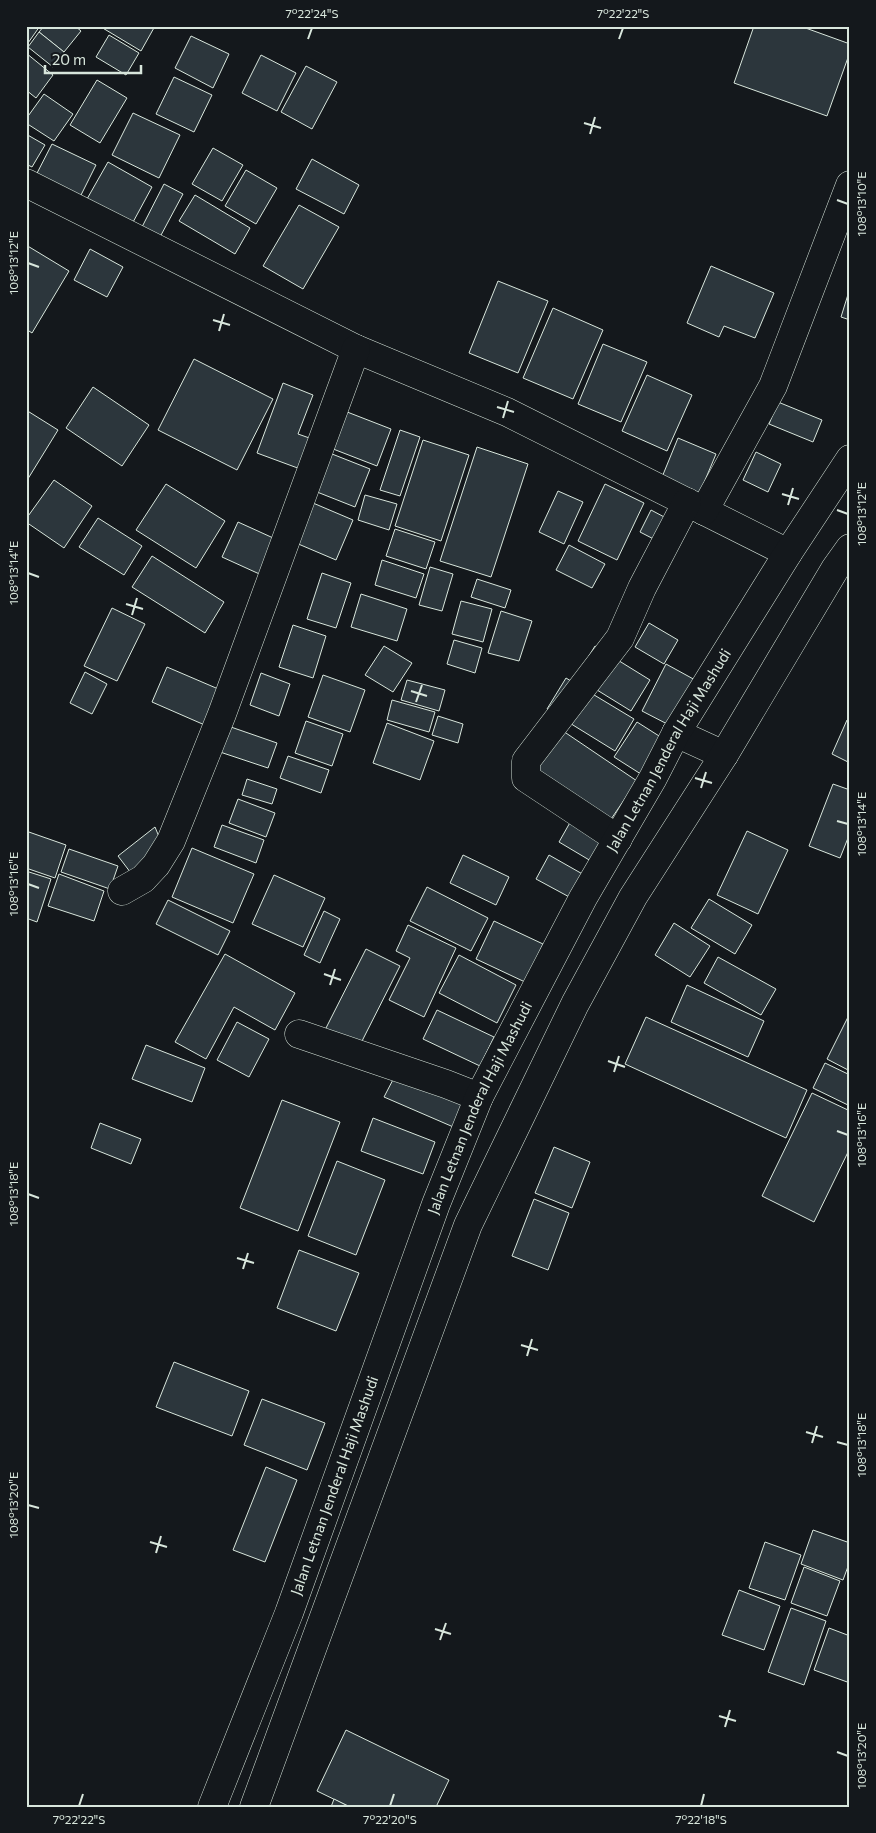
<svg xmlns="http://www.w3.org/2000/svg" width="876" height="1833" viewBox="0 0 876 1833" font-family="Commissioner,sans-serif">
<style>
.building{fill:#2c363c;stroke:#d8e6dc}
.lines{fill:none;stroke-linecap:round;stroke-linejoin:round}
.street-casing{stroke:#d8e6dc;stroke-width:29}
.primary-casing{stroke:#d8e6dc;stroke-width:29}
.street{stroke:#14181c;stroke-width:28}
.primary{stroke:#14181c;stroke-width:28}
.ticks{fill:none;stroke:#d8e6dc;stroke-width:2}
.labels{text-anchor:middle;stroke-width:4;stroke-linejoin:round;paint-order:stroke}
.street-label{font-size:15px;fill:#d8e6dc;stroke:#14181c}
.neatline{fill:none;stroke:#d8e6dc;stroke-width:2}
.ticks-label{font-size:12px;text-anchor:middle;fill:#d8e6dc}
</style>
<rect width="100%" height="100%" fill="#14181c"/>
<!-- building -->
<g class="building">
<polygon points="26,26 40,26 28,43 26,41"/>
<polygon points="44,26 75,26 81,31 64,52 39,32"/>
<polygon points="102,26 155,26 141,51 101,27"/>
<polygon points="754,26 800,26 850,44 850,52 827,116 734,83"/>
<polygon points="39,32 64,52 53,67 28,47"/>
<polygon points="109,35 139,53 126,75 96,57"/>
<polygon points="191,36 229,54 213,88 175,68"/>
<polygon points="26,53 53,75 36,98 26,90"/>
<polygon points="261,55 296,73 277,111 242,93"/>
<polygon points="306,66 337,82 312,129 281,112"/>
<polygon points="174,77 212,95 194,132 156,114"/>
<polygon points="97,80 127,98 100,143 70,125"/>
<polygon points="44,94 73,114 54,141 26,123 26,119"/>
<polygon points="133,113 180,135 159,178 112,155"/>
<polygon points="26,134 45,145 32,167 26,164"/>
<polygon points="52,144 96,165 78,201 34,179"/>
<polygon points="213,148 243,165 222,201 192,184"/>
<polygon points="312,159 359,185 344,214 296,189"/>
<polygon points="108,162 152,187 132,224 87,199"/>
<polygon points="246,170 277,188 256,224 225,206"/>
<polygon points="164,184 183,194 160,237 142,227"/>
<polygon points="195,195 250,228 235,254 179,221"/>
<polygon points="299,205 339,227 303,289 263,266"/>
<polygon points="26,245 69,271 32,333 26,329"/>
<polygon points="90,249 123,267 107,297 74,280"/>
<polygon points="711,266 774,293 755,338 724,326 719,337 687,323"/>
<polygon points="498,281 548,301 518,373 469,353"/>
<polygon points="850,288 850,320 841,317"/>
<polygon points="553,308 603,330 573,399 523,378"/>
<polygon points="603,344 647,362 621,422 578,404"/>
<polygon points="194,359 273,399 237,470 158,430"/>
<polygon points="647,375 692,395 667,451 622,431"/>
<polygon points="283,383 313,395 298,434 315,440 303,470 257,453"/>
<polygon points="93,387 149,425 122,466 66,428"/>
<polygon points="778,402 822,420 813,442 769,424"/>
<polygon points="26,410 58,430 26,482"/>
<polygon points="342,410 391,429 377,466 328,447"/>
<polygon points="400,430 420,437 400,496 380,490"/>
<polygon points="678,438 716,454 698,497 660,482"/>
<polygon points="423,440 469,455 441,541 395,526"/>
<polygon points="477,447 528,464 491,577 440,561"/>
<polygon points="327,452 370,469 355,507 312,490"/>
<polygon points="756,452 781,464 768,492 743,480"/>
<polygon points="54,480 92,506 64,548 26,522 26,519"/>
<polygon points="166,484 225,521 196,568 136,530"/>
<polygon points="605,484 644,503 617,560 578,541"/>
<polygon points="558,491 583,502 564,544 539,532"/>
<polygon points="365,495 397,504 389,530 358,520"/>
<polygon points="313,503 353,520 336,560 296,543"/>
<polygon points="651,510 685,528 673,549 640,532"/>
<polygon points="98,518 142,546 124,575 79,547"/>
<polygon points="238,522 282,542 266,577 222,557"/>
<polygon points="395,529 435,542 426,569 386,556"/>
<polygon points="569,545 605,564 592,588 556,570"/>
<polygon points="152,556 224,602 205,633 132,587"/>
<polygon points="382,560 424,574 416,598 375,585"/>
<polygon points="430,567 453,574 442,611 419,605"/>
<polygon points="322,573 351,583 336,628 307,619"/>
<polygon points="477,579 511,590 505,608 471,597"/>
<polygon points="361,594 407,609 397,641 351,627"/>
<polygon points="461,601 492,609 483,642 452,634"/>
<polygon points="112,608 145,624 117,681 84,666"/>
<polygon points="501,611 532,621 519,661 488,653"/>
<polygon points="649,623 678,640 664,664 635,647"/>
<polygon points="293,625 326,636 313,678 279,667"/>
<polygon points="454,640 482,648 475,673 447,664"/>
<polygon points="384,646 412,663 393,692 365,675"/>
<polygon points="595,646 650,680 631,711 576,677"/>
<polygon points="666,664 697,681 673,727 642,711"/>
<polygon points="167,667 223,691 207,726 152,702"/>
<polygon points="85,672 107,684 92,714 70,703"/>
<polygon points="261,673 290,684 279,716 250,705"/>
<polygon points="323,675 365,690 350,732 308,717"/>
<polygon points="566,678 634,719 615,751 547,709"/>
<polygon points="407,680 445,690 439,711 401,700"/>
<polygon points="392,700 435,712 429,732 387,720"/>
<polygon points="438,716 463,724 458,743 432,735"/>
<polygon points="847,720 850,721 850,763 832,754"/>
<polygon points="306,721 343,734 332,766 295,753"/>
<polygon points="637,722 667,741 644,776 614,757"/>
<polygon points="387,723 434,741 420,780 373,763"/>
<polygon points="228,726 277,743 268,768 220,752"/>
<polygon points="563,731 637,781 607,825 533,775"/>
<polygon points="288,756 329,770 321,793 280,778"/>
<polygon points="247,779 277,789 272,804 242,795"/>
<polygon points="833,784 850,790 850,833 840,858 809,846"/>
<polygon points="238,799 275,813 266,837 229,823"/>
<polygon points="572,819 609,841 596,864 559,842"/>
<polygon points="222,825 264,840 256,863 214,847"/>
<polygon points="155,827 164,849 137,881 118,856"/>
<polygon points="26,831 66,845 55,878 26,868"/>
<polygon points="747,831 788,850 758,914 717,895"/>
<polygon points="192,848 254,874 233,923 172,897"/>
<polygon points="69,849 118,866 110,889 61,872"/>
<polygon points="463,855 509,877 496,905 450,883"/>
<polygon points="549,855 586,876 573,899 536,879"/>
<polygon points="26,871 51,879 37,922 26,918"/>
<polygon points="59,874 104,891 94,921 48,906"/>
<polygon points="274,875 325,898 303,947 252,924"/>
<polygon points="427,887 488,918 471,951 410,921"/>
<polygon points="709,899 752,925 735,954 691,928"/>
<polygon points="168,900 230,931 218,955 156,924"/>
<polygon points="324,911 340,919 320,963 304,955"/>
<polygon points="494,921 543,944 525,982 476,959"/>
<polygon points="674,923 710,946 690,977 655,955"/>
<polygon points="408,925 456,948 424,1017 389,1000 410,958 396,951"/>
<polygon points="366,949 400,966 359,1047 325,1030"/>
<polygon points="225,954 295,993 275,1030 234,1007 206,1059 175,1042"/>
<polygon points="459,955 516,985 497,1023 439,993"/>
<polygon points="718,957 776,989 761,1015 704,983"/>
<polygon points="687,985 764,1021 748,1057 671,1022"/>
<polygon points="437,1010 494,1037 480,1066 423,1039"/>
<polygon points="646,1017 807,1090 786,1138 625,1064"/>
<polygon points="848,1017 850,1018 850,1071 827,1059"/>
<polygon points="237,1022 269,1039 249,1077 217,1060"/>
<polygon points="146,1045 205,1068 192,1102 132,1079"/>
<polygon points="825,1063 850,1075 850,1106 813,1088"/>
<polygon points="398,1070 473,1096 458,1129 384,1097"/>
<polygon points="812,1093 850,1111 850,1148 814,1222 762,1196"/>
<polygon points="282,1100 340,1122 298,1231 240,1208"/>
<polygon points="373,1118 435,1142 423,1174 361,1151"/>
<polygon points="100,1123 141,1139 131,1164 91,1148"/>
<polygon points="554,1147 590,1162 572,1208 535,1193"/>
<polygon points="337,1161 385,1180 356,1255 308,1236"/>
<polygon points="534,1199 569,1213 548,1270 512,1256"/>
<polygon points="299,1250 359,1273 336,1331 277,1308"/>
<polygon points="174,1362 249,1391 232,1436 156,1407"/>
<polygon points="262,1399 325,1423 307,1470 244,1445"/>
<polygon points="266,1467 297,1480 265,1562 233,1550"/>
<polygon points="813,1530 850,1543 850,1561 843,1580 801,1564"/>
<polygon points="765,1542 801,1555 785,1600 749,1588"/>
<polygon points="804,1567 840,1581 827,1616 791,1603"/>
<polygon points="739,1590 780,1606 764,1650 722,1635"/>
<polygon points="791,1608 826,1621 804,1685 768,1672"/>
<polygon points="829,1628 850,1636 850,1683 814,1670"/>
<polygon points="346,1730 449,1780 436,1807 350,1807 317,1791"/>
<polygon points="334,1799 350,1807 331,1807"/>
</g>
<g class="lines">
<defs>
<g id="street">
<polyline points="26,183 356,349 507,412 788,553"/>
<polyline points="704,511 773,386 850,185"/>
<polyline points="618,839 526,778 526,761 620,638 642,588 687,502"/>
<polyline points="122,891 143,879 156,865 171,841 222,714 356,349"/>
<polyline points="299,1034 446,1084 479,1097"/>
</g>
<g id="primary">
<polyline points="676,733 724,755"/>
<path id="s1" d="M212,1807l77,-194 147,-409 43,-107 104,-199 70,-120 23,-45 112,-180 62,-94"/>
<polyline points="254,1807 468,1225 575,1004 633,897 724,755 835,569 850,548"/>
</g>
</defs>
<!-- street casing -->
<use href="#street" class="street-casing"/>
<!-- primary casing -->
<use href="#primary" class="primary-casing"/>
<!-- street -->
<use href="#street" class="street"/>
<!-- primary -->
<use href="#primary" class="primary"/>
</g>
<!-- ticks -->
<path class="ticks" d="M308,39l4,-11M619,39l4,-11M584,123l17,5M590,134l5,-17M837,200l11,4M28,263l11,4M213,320l17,5M219,331l5,-17M497,407l17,5M503,418l5,-17M782,494l17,5M788,505l5,-17M837,510l11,4M28,573l11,4M126,604l17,5M132,615l5,-17M411,691l16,5M416,702l6,-17M695,778l17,5M701,788l5,-16M837,821l11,3M28,884l11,4M324,974l17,6M330,985l5,-16M608,1061l17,6M614,1072l5,-16M837,1131l11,4M28,1194l11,4M237,1258l17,5M243,1269l5,-16M521,1345l17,5M527,1356l5,-17M806,1432l17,5M837,1442l11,3M812,1443l5,-17M28,1505l11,3M150,1542l17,5M156,1553l5,-17M435,1629l16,5M440,1640l6,-17M719,1716l17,5M725,1727l5,-17M837,1752l11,4M79,1806l4,-12M390,1806l4,-12M701,1806l3,-12"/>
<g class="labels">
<!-- street labels -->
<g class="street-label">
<text dy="5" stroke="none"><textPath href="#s1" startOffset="1154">Jalan Letnan Jenderal Haji Mashudi</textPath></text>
<text dy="5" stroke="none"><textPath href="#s1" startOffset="749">Jalan Letnan Jenderal Haji Mashudi</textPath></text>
<text dy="5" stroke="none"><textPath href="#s1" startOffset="344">Jalan Letnan Jenderal Haji Mashudi</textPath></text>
</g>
</g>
<!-- border -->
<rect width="876" height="1833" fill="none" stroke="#14181c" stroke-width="55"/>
<!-- scale -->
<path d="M45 65v8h96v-8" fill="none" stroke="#d8e6dc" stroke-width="2.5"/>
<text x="52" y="65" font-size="15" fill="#d8e6dc" stroke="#14181c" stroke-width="4" paint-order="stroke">20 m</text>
<rect x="28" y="28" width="820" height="1778" class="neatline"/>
<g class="ticks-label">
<text x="312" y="18">7°22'24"S</text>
<text x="623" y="18">7°22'22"S</text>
<text transform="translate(862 204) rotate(-90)" y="4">108°13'10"E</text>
<text transform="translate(14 263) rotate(-90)" y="4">108°13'12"E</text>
<text transform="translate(862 514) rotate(-90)" y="4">108°13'12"E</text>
<text transform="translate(14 573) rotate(-90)" y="4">108°13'14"E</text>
<text transform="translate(862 824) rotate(-90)" y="4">108°13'14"E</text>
<text transform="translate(14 884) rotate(-90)" y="4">108°13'16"E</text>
<text transform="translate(862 1135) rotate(-90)" y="4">108°13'16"E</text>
<text transform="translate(14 1194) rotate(-90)" y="4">108°13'18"E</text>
<text transform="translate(862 1445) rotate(-90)" y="4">108°13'18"E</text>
<text transform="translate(14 1505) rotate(-90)" y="4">108°13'20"E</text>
<text transform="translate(862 1756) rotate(-90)" y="4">108°13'20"E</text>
<text x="79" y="1824">7°22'22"S</text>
<text x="390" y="1824">7°22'20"S</text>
<text x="701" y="1824">7°22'18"S</text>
</g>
</svg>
